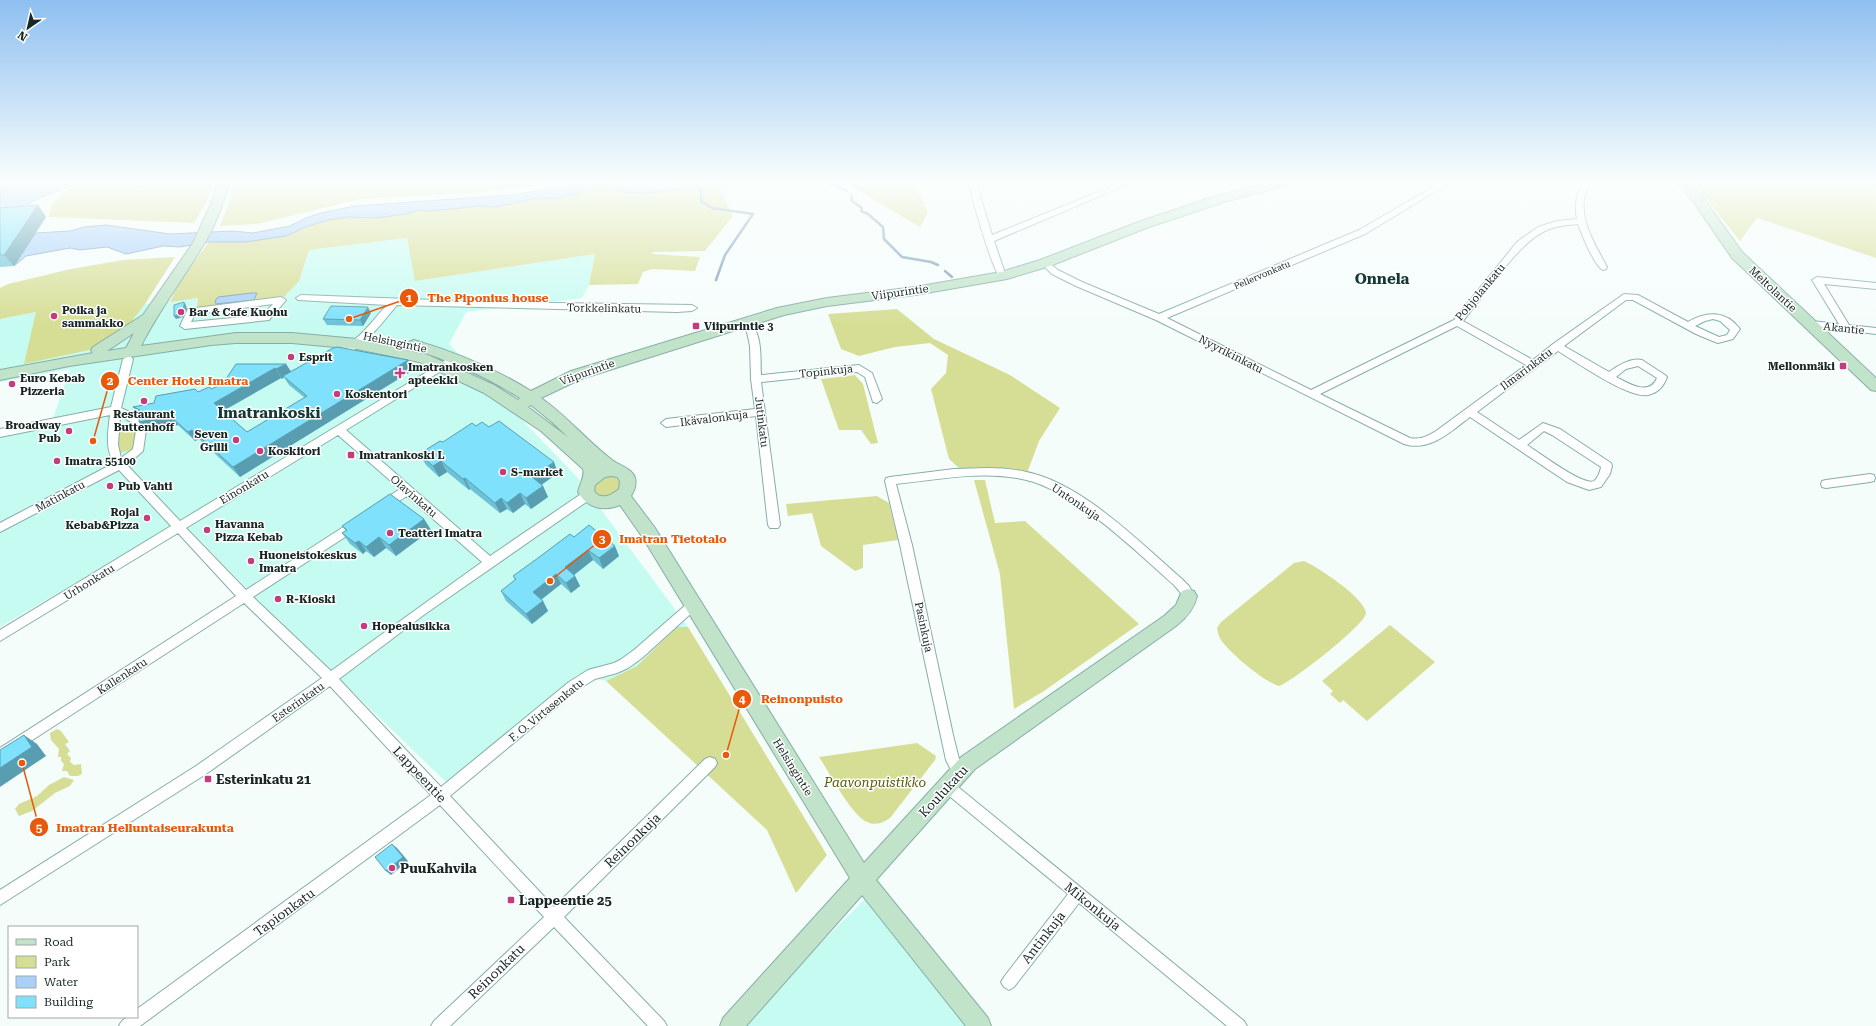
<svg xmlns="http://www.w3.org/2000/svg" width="1876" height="1026" viewBox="0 0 1876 1026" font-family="'Roboto Serif',serif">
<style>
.built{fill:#c6fbf1}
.green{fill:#d6de95}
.water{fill:#a8d0fb;stroke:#7c9dba}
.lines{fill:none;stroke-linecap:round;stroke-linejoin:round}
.stream{stroke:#7c9dba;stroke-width:2.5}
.street-casing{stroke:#86aea7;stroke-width:2}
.secondary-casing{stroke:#86aea7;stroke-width:2}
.street{fill:#fff;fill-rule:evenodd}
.secondary{fill:#c0e3c9;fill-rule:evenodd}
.wall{fill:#6dc2d8;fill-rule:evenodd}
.shaded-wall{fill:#599eb0}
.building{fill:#7fe1fb;stroke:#599eb0}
.poi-dot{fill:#c33c7d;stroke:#fff;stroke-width:1.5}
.labels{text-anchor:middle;stroke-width:3;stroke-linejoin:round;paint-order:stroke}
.far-street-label{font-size:9px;fill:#172724;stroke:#fff}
.street-label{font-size:11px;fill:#172724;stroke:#fff}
.poi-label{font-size:11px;font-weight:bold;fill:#172724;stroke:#fff;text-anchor:start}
.near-street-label{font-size:13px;fill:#172724;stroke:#fff}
.near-poi-label{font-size:13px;font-weight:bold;fill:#172724;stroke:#fff;text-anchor:start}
.near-park-label{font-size:13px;font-style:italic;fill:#555a11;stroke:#fff}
.district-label{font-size:15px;font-weight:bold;fill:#123934;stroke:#fff}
.leader{fill:none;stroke:#e8590c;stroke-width:1.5}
.callout-dot{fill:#e8590c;stroke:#fff;stroke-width:1.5}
.mark-label{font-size:12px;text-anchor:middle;font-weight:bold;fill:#fff}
.callout-label{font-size:12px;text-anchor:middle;font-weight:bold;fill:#e8590c;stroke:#fff;stroke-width:3;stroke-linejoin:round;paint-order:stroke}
</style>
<rect width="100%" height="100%" fill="#f5fdfb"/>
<!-- built -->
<g class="built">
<polygon points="407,238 415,281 595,254 589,285 582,298 466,312 449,344 577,477 688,627 677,627 637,666 606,681 578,674 447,783 256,598 181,521 0,627 0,437 50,427 70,369 0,382 0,319 36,312 125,330 145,304 199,298 197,309 299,281 309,250"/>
<polygon points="868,896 970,1026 738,1026"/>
</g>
<!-- green -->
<g class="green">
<polygon points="88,182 213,182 207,201 194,223 49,217 51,205 65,191"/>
<polygon points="233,182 562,182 470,193 360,199 257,224 220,226 232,194"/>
<polygon points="844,182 914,182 928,213 920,227"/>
<polygon points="1693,182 1876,182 1876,258 1757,218 1740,241"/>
<polygon points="610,187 627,192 720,188 733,216 705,251 654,252 652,254 700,257 695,271 652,269 643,272 638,284 589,285 595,254 415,281 407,238 309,250 299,281 281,300 197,309 198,298 170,302 180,281 209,242 246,242 286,236 308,226 329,220 356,216 375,218 406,214 418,210 430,211 481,206 496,207 533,199 560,198 596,188"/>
<polygon points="175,257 145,304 125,330 89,350 24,364 36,312 0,319 0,288 8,284 71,269 123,260"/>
<path d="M897,309l37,30 76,36 50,33 -21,33 -12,32c-23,-6 -44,-7 -67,-4l-11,-10 -18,-70 15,-16 2,-18 -18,-12 -35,4 -36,9 -18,-7 -13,-35z"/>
<polygon points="855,375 863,384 878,443 871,444 861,430 839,430 821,379"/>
<polygon points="139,425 135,449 119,453 117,439 120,430"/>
<polygon points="609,475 618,477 623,486 609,497 600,496 594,492 595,485 600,479"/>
<polygon points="974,480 985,480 995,523 1025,521 1139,624 1044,691 1014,709 1000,574"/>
<polygon points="877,496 889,503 898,540 863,545 863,568 855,571 821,546 812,513 788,516 786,504"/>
<path d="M1304,561c14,6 61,37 62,52 0,11 -74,69 -87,73 -15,-4 -49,-33 -58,-46 -3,-4 -3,-8 -4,-12l4,-6 73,-59z"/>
<polygon points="1390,625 1435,662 1367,721 1343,700 1340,703 1330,694 1333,691 1322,681"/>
<polygon points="677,627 688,627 827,855 796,893 767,830 606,681 637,666"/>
<polygon points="57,729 61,731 69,742 65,744 70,751 67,754 71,758 70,762 74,765 81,764 82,774 78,776 70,776 67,771 62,771 64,764 61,761 61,757 58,757 59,749 51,740 50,733"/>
<path d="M917,743l19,13 -1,4 -45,58c-7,5 -15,8 -23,4 -15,-6 -38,-50 -48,-65z"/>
<polygon points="64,777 74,780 70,786 55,793 32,811 19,816 15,809 19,804 37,796 49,785"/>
</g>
<!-- water -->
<g class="water">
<polygon points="0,182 81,182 39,198 0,220"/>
<polygon points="590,182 732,182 725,185 706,188 644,193 624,192 610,187 596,188 560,198 533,199 496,207 481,206 430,211 418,210 406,214 375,218 348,217 329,220 308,226 286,236 246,242 209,242 180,247 163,246 126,254 107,247 80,250 70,248 26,256 14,266 36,233 70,231 84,227 106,225 170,234 233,231 253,233 290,226 306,218 321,213 355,206 511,195"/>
<polygon points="252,293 257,293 254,300 216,304 215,301 218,297"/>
</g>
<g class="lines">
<!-- stream -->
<g class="stream">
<polyline points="694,182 701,191 701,201 712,208 753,214 725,255 716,280"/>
<polyline points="827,182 847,191"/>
<polyline points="138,187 162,182"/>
<polyline points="851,195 852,201 862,208 861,211 868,214 883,227 884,239 902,257 931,262 938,265"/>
<polyline points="945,271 952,277"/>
</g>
<defs>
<g id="street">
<path d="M968,182h8l16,53 131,-53h10l-139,59 12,35 -4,3c-9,-3 -30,-83 -34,-97z"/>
<path d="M1442,182h9l-86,52 -198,84 144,72 143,-70 63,-78 21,-15 19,-6 20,-2c-3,-14 0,-25 5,-37h8c-2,5 -5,11 -6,17 -3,25 12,47 23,68l-1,2 -3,1c-8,-3 -22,-37 -25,-46 -11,1 -23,2 -33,7 -26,11 -63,67 -82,90l70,39 20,-16 71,-50 14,1 50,27c18,-11 38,-12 52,7l-7,10 -15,4 -3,-1 -19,-8 -63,-34h-7l-62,46 45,26c8,-6 23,-15 33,-12l23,15 2,2c-3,9 -9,16 -19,18 -19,4 -72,-33 -90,-44l-81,61 42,28 24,-17 17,6 51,34 1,3 -2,8 -9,13 -12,3 -22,-8 -97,-65c-20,15 -40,35 -66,27l-248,-124 -80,-34 -24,-12 -11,-11 4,-3 13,10 24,12 77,32 200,-84zM1713,319l7,2 10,9 -3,5 -8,2 -24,-11 10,-5zM1457,326l69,39 -90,66c-8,5 -16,9 -26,7l-90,-44zM1638,366l19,12c-8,19 -29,5 -41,-1l10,-8zM1544,431l8,4 49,32c-1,5 -3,11 -7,14 -10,6 -57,-30 -67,-36z"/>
<polygon points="1817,277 1876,283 1876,289 1824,284 1849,325 1876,328 1876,334 1809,326 1807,324 1812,321 1839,324 1812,280"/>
<path d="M301,295l188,7 203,3 5,3 -5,3 -15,1 -280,-7c-13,15 -43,57 -64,51l-2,-2 2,-2c24,-8 37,-29 54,-47l-89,-5 -2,-2z"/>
<path d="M281,297l5,3 -17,20 -84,9 -5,-3 8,-17zM273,304l-10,11 -72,7 4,-8z"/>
<path d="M743,320c21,6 17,39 18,55l98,-10 13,8 10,26 -5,4 -4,-1 -8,-25 -8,-5 -96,10 19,143 -2,3h-8l-2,-3 -12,-109 -90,11 -5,-4 5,-4 89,-10 -4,-30 -1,-33 -3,-14 -9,-9z"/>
<path d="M453,354l5,3 -12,11 -100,62 144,126 94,-64h8l1,3 -1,3 -167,116 -86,65 102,108 128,-105 19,-12 26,-7 6,-3 14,-10 55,-48 4,-2 4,2 2,3 -2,3 -55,50 -14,10 -11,5 -22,6 -18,11 -127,106 104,111 151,-148 5,-2 5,2 2,4 -2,4 -151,150 100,104 3,5h-19l-94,-99 -104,99h-19l3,-5 110,-104 -104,-112 -300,221h-21c4,-9 9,-9 18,-9v-8l294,-214 -101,-109 -124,88 -206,131v-15l196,-124 126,-88 -78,-75 -244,158v-13l236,-152 -58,-63 -178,108v-11l171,-104 -52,-56 -119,62v-9l114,-60c-9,-15 -6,-31 -4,-48l-110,22v-8l111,-22 12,-48 5,-3 3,1 2,2 -12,49 25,12 1,3 -4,28 -16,14 53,56 260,-157zM120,416l17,9 -4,24 -12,9 -3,-13zM338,435l62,54 -20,13 -1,3 1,3h8l19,-12 75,66 -151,109 -78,-74 106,-69 2,-3 -2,-3h-8l-105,68 -60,-62z"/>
<path d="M987,468c19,0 36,2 54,8 50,17 101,68 141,103l7,7 5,10 -2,3 -4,2 -4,-2 -4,-7 -6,-7c-40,-35 -103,-99 -157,-107 -40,-7 -81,2 -121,6l16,61 41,190 6,24 7,13 -2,4 -5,2 -5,-2 -8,-16 -46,-215 -15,-64 1,-3 4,-1 64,-8z"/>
<polygon points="1870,474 1874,475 1875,478 1874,481 1870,482 1826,488 1822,487 1821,484 1822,481 1826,480"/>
<polygon points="947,780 952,782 1244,1021 1247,1026 1227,1026 1079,903 1014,987 1009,990 1004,987 1001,982 1004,977 1068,894 942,790 940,786 942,782"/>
</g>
<g id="secondary">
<path d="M218,182h12c-7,21 -14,43 -26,62 -20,34 -45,66 -63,102l95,-13h56l65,6 71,16 66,30 24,15 2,-2c-35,-22 -71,-38 -111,-50l-2,-3 2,-3 5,-2c41,12 80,28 117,51l40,-20 206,-63 50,-10 88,-11 86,-15 39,-12 101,-39 75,-25 56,-14h18l-2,3 -64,17 -75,25 -99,39 -43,13 -92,16 -88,11 -43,9 -203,64 -40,19c26,18 46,43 71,62 7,5 21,9 23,18 2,7 -1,13 -4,18l24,32 209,335 97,-106 203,-141 12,-11 6,-14 6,-2 6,2 3,5c-3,13 -11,22 -21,30l-201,143 -99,111 112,138 3,8h-25l-104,-131 -116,131h-26l3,-8 127,-140 -207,-340 -23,-33c-17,7 -33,3 -42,-13 2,-8 7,-16 5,-23l-42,-38 -57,-38 -65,-31 -62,-13 -65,-6h-56l-25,2 -142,21 -69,14v-10l93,-17 -2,-3 2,-3 50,-32 50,-72 18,-39zM134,333l-8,15 -19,3zM531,405l21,17 17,16 -41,-31zM611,476l6,1 3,4 -1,8c-7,6 -18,12 -25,2l1,-6 10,-8z"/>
<polygon points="1677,182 1689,182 1702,196 1742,252 1876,378 1876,391 1871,390 1732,258 1693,201"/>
</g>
</defs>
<!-- street casing -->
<use href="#street" class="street-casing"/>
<!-- secondary casing -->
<use href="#secondary" class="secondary-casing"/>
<!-- street -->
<use href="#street" class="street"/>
<!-- secondary -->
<use href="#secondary" class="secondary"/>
</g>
<!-- wall -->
<g class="wall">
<polygon points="38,205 46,217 14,266 0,267 0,208"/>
<polygon points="371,313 363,326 327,325 323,319"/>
<path d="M408,360l5,10 -173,107 -41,-38 -4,2 -17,-16 -31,6 -8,-9 1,-8 -7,-7 21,-4 58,-14 74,-25 4,7zM284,377l5,8 16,13 -58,34 -24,-21 58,-33 1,1z"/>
<polygon points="476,426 489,427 558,473 541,485 543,486 548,497 531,509 525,504 513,513 507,509 500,513 470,489 469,490 447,472 439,477 426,465 419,454"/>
<polygon points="424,519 431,530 396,556 386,548 374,557 366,551 363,554 350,544 342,533 346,531 342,526"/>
<polygon points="574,537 619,556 603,569 593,560 574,575 575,576 580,586 571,593 561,584 541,600 543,601 548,611 532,624 506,601 501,591 515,580 513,576"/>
</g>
<!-- shaded-wall -->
<g class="shaded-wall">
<polygon points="38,205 46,217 14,266 4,255"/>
<polygon points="184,302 186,305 187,309 183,317 176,319 174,316"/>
<polygon points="368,307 371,313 363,326 360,320"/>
<polygon points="408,360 413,370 240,477 233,467"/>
<polygon points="286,364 292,373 283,376 284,377 282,379 276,369"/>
<polygon points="275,368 281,378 221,412 214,403"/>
<polygon points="170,416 178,425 147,431 139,422"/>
<polygon points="192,430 199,439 195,441 188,432"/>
<polygon points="441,461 447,472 439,477 433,466"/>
<polygon points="554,462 558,473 537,488 532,477"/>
<polygon points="465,478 470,489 469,490 463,479"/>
<polygon points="543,486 548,497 531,509 526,498"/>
<polygon points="520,493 525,504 513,513 507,503"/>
<polygon points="501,498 507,509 500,513 495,503"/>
<polygon points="424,519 431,530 396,556 389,545"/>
<polygon points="379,537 386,548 374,557 366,547"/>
<polygon points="359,541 366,551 363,554 355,543"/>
<polygon points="615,546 619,556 603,569 599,558"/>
<polygon points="588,550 593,560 570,578 565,567"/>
<polygon points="556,574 561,584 538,602 533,592"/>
<polygon points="575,576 580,586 571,593 566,583"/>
<polygon points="543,601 548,611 532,624 526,614"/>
<polygon points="24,735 37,744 46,756 0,787 0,768"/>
<polygon points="392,844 397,848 408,861 391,875 386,871"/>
</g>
<!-- building -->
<g class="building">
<polygon points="38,205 4,255 0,255 0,208"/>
<polygon points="184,302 184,306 181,314 174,316 174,305"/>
<polygon points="331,306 368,307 360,320 323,319"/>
<polygon points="337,347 408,360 233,467 192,430 188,432 170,416 139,422 140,410 133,407 154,403 156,396 195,389 198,392 209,387 212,389 224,382 236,364 286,364 276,369 275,368 214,403 247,432 307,396 283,376 333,348"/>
<polygon points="499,421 554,462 532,477 543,486 526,498 520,493 507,503 501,498 495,503 465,478 463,479 441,461 433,466 419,454 440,441 443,442 472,423 476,426 482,422 489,427"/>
<polygon points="390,494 424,519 389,545 379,537 366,547 359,541 355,543 342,533 347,530 342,526"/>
<polygon points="589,525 615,546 599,558 588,550 565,567 575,576 566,583 556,574 533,592 543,601 526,614 501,591 516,579 513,576 538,558 570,534 574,537"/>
<polygon points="24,735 32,747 0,768 0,750"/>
<polygon points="392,844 403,857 386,871 375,857"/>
</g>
<!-- sky -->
<linearGradient id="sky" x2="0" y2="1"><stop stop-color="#8ebff0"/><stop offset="0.56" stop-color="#fafefd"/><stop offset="1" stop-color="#fafefd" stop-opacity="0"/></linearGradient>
<rect width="1876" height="325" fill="url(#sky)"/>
<!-- markers -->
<g class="poi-dot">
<circle cx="181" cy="312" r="4"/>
<circle cx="54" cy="316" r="4"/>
<rect x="692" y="322" width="8" height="8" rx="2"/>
<circle cx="291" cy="357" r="4"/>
<rect x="1839" y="362" width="8" height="8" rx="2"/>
<path d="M398 367h4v4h4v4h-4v4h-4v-4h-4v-4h4z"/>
<circle cx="12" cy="384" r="4"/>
<circle cx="337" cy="394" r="4"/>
<circle cx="144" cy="401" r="4"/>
<circle cx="69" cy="431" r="4"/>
<circle cx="236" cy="440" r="4"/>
<circle cx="260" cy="451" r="4"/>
<rect x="347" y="451" width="8" height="8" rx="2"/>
<circle cx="57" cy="461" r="4"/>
<circle cx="503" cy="472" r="4"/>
<circle cx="110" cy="486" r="4"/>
<circle cx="147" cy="518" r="4"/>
<circle cx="207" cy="530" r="4"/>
<circle cx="390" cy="533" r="4"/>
<circle cx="251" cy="561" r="4"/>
<circle cx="278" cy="599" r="4"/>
<circle cx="364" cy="626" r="4"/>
<rect x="204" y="775" width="8" height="8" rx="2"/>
<circle cx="392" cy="868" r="4"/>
<rect x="507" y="896" width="8" height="8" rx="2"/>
</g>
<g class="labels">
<!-- far-street labels -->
<g class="far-street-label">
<text transform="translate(1262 275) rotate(-23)" y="3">Pellervonkatu</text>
</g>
<!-- street labels -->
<g class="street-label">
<text transform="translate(1773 289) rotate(43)" y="4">Meltolantie</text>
<text transform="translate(900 292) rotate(-8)" y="4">Viipurintie</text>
<text transform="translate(1480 292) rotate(-50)" y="4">Pohjolankatu</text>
<text transform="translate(604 308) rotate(1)" y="4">Torkkelinkatu</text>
<text transform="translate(1844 328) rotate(6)" y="4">Akantie</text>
<text transform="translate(395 342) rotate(12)" y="4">Helsingintie</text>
<text transform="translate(1231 354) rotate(27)" y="4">Nyyrikinkatu</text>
<text transform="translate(1526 369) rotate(-37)" y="4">Ilmarinkatu</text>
<text transform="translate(826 371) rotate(-6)" y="4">Topinkuja</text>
<text transform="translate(587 372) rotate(-20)" y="4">Viipurintie</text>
<text transform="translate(714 418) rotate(-7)" y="4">Ikävalonkuja</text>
<text transform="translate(762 422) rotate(83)" y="4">Jutinkatu</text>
<text transform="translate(244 487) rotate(-31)" y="4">Einonkatu</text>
<text transform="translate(60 496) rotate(-28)" y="4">Matinkatu</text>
<text transform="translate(414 496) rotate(41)" y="4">Olavinkatu</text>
<text transform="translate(1076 502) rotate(34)" y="4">Untonkuja</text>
<text transform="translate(89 582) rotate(-32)" y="4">Urhonkatu</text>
<text transform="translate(924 627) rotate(78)" y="4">Pasinkuja</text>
<text transform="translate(122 676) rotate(-33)" y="4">Kallenkatu</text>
<text transform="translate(298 702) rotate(-35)" y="4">Esterinkatu</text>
<text transform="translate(546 710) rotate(-39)" y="4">F. O. Virtasenkatu</text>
<text transform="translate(793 767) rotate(58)" y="4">Helsingintie</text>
</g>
<!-- poi labels -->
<g class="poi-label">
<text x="62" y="314">Poika ja<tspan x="62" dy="13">sammakko</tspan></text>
<text x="189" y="316">Bar &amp; Cafe Kuohu</text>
<text x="704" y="330">Viipurintie 3</text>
<text x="299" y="361">Esprit</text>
<text x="1835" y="370" text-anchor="end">Mellonmäki</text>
<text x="408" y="371">Imatrankosken<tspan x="408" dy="13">apteekki</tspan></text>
<text x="20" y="382">Euro Kebab<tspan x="20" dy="13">Pizzeria</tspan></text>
<text x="345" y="398">Koskentori</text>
<text x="144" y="418" text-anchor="middle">Restaurant<tspan x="144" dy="13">Buttenhoff</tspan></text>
<text x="61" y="429" text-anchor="end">Broadway<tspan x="61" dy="13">Pub</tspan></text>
<text x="228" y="438" text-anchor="end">Seven<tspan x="228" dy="13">Grilli</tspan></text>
<text x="268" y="455">Koskitori</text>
<text x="359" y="459">Imatrankoski L</text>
<text x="65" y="465">Imatra 55100</text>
<text x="511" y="476">S-market</text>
<text x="118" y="490">Pub Vahti</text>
<text x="139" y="516" text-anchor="end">Rojal<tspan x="139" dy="13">Kebab&amp;Pizza</tspan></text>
<text x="215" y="528">Havanna<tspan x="215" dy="13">Pizza Kebab</tspan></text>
<text x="398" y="537">Teatteri Imatra</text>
<text x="259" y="559">Huoneistokeskus<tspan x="259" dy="13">Imatra</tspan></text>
<text x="286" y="603">R-Kioski</text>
<text x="372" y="630">Hopealusikka</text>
</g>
<!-- near-street labels -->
<g class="near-street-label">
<text transform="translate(420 774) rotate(47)" y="5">Lappeentie</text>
<text transform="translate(943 791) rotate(-47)" y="5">Koulukatu</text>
<text transform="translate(632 840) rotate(-44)" y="5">Reinonkuja</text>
<text transform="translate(1093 906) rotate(39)" y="5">Mikonkuja</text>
<text transform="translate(284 912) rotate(-36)" y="5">Tapionkatu</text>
<text transform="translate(1043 937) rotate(-52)" y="5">Antinkuja</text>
<text transform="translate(496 971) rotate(-44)" y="5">Reinonkatu</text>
</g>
<!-- near-poi labels -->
<g class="near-poi-label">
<text x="216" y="784">Esterinkatu 21</text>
<text x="400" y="873">PuuKahvila</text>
<text x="519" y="905">Lappeentie 25</text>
</g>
<!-- near-park labels -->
<g class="near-park-label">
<text x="875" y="787">Paavonpuistikko</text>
</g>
<!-- district labels -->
<g class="district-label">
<text x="1382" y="284">Onnela</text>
<text x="269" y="418">Imatrankoski</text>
</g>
</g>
<!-- callouts -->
<path class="leader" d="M349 319L409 298M93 441L110 381M550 581L602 539M726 755L742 699M22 763L39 827"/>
<g class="callout-dot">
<circle cx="349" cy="319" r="4"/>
<circle cx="93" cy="441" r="4"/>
<circle cx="550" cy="581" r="4"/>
<circle cx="726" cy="755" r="4"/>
<circle cx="22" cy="763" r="4"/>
<circle cx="409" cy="298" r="10"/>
<circle cx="110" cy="381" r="10"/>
<circle cx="602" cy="539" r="10"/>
<circle cx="742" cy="699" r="10"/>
<circle cx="39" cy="827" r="10"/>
</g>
<g class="mark-label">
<text x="409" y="302">1</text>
<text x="110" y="385">2</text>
<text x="602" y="543">3</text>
<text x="742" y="703">4</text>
<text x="39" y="832">5</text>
</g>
<g class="callout-label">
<text x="488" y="302">The Piponius house</text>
<text x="188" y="385">Center Hotel Imatra</text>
<text x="673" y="543">Imatran Tietotalo</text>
<text x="802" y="703">Reinonpuisto</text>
<text x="145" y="832">Imatran Helluntaiseurakunta</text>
</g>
<!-- legend -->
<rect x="8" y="926" width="130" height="92" fill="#ffffff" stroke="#a2a9a7"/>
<rect x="16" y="939" width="20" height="6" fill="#c0e3c9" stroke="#a2a9a7"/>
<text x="44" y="946" font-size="12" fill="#172724">Road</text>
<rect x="16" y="956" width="20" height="12" fill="#d6de95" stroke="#a2a9a7"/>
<text x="44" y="966" font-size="12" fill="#172724">Park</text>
<rect x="16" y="976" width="20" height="12" fill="#a8d0fb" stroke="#a2a9a7"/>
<text x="44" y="986" font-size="12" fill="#172724">Water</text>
<rect x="16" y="996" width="20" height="12" fill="#7fe1fb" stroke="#a2a9a7"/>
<text x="44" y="1006" font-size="12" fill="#172724">Building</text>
<!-- north arrow -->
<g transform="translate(28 28) rotate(214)" stroke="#ffffff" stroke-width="3" paint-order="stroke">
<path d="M0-3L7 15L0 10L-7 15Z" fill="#172724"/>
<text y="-6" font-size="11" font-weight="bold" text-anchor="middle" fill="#172724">N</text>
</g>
</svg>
